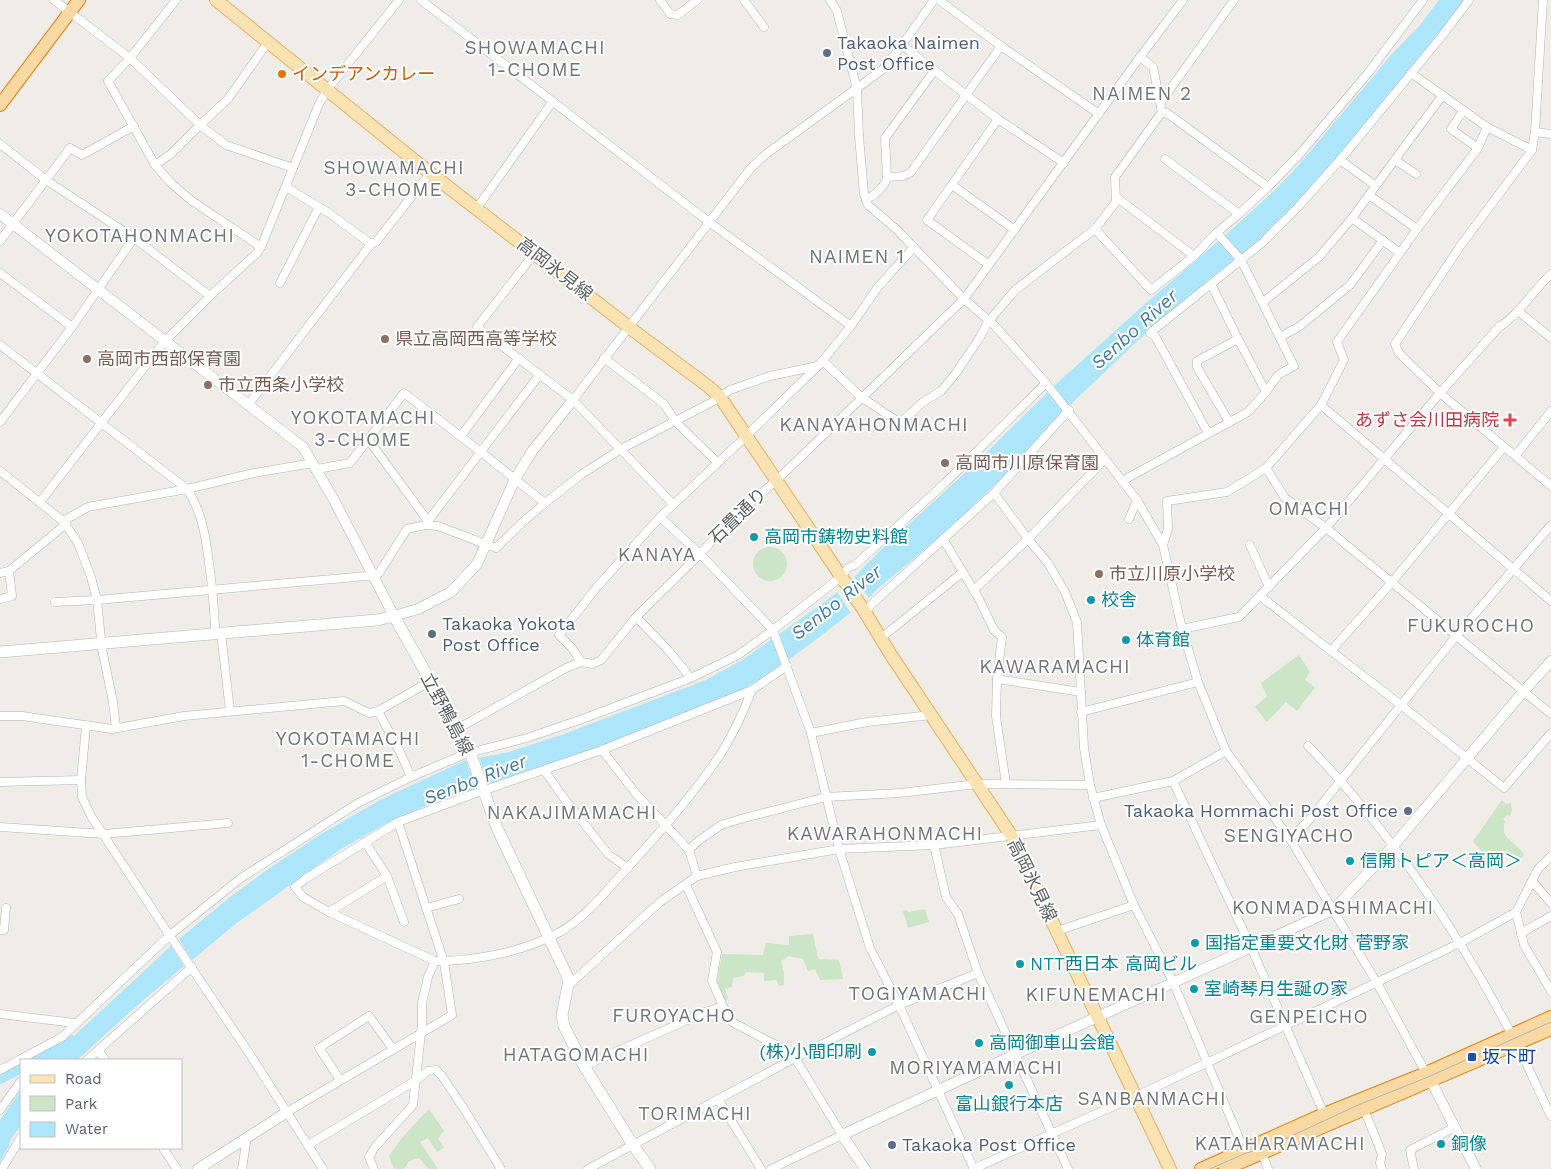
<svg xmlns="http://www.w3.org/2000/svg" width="1551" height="1169" viewBox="0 0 1551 1169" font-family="'Work Sans','Noto Sans JP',sans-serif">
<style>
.green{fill:#cbe5c6}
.water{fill:#ade5fa}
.pier{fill:#f0ece7}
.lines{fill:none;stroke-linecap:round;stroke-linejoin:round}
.river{stroke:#ade5fa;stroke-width:12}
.minor-casing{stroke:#b2b5b8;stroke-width:9}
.tertiary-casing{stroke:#b2b5b8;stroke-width:11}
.secondary-casing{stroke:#b3b7bb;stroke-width:12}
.primary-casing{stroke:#e9b067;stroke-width:14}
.trunk-casing{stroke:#e8810f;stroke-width:14}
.minor{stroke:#fff;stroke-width:8}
.tertiary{stroke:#fff;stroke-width:10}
.secondary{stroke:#fff;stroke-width:11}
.primary{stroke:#fae3b2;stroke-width:12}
.trunk{stroke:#f8d9a4;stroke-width:12}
.tram{stroke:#b3b4b4;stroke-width:1}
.service-dot{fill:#5c6f8a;stroke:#fff;stroke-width:2}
.food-dot{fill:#e8710a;stroke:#fff;stroke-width:2}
.education-dot{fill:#8d6e63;stroke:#fff;stroke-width:2}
.health-dot{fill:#e0444e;stroke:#fff;stroke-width:2}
.culture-dot{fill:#0f9aa8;stroke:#fff;stroke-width:2}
.transit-dot{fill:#1a4fb4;stroke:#fff;stroke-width:2}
.labels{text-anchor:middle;stroke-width:4;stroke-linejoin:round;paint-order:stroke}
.service-label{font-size:18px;fill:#4e5e75;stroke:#fff;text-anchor:start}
.food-label{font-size:18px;fill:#c56008;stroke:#fff;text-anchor:start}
.street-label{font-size:18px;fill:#5e6366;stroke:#fff}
.education-label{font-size:18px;fill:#785e54;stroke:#fff;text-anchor:start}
.health-label{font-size:18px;fill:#be3a42;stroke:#fff;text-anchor:end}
.culture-label{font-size:18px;fill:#0d838f;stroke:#fff;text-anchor:start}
.transit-label{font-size:18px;fill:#164399;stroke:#fff;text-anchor:start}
.neighbourhood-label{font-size:19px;letter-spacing:1px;fill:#707578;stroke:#fff}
.water-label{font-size:19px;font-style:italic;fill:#437c9b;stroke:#fff}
</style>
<rect width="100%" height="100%" fill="#f0ece7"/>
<!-- green -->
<g class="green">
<circle cx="770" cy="564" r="17"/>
<polygon points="1299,655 1310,672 1305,680 1315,687 1297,711 1286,702 1267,722 1255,707 1267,696 1261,683"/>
<path d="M1502,800l4,4 5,-1 1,7 -2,6 -3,-1 -4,4 3,3 -2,1c0,3 0,6 0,9 3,9 16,14 20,23l-6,7 -8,-3 -8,-8 -9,1 -12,11 -5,-5 6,-6 -9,-11z"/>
<polygon points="925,909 929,922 908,928 903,911 907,910 908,912"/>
<polygon points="813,934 818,959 839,960 843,979 820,980 815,969 808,971 803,959 789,956 781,961 784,973 784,985 779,986 776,980 764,981 764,973 745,972 744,976 733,978 732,987 725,989 728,999 724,1001 717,981 722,954 763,955 766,943 789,945 789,936"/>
<path d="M429,1109l15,22 -6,8 6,9 -7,4 -9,-14 -8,4 18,27h-9l-10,-11 -10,3 -5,8h-10l-5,-13c12,-18 25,-32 40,-47z"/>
</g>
<!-- water -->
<g class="water">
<path d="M1439,0h28l-94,116 -65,76 -24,25 -39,36 -99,80 -76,72 -27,31 -37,38 -56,54 -75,63 -6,7c-44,35 -90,72 -140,99l-173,67 -67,20 -10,-26 30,-6 55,-18 142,-54 38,-21 86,-61 23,-20 29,-29 97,-89 76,-75 90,-81 85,-73 45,-41 22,-23 96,-114 27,-28z"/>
<polygon points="466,760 476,789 444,798 407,814 383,825 341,849 238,922 192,960 179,939 229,898 264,872 321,834 382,799"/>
<polygon points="171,946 184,966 141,1002 77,1060 46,1060 45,1057 55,1050 70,1037 72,1038"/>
<polygon points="21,1090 21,1125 10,1140 9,1146 0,1162 0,1120"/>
</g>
<!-- pier -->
<polygon class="pier" points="853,575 870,600 852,615 836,590"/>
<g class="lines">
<!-- river -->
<g class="river">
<polyline points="35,1060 71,1041"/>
<polyline points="0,1078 21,1067"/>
</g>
<defs>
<g id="minor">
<polyline points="54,0 130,58 200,125 171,154 155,165"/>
<polyline points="176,0 130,58 108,81 155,165 172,184 192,201 261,247"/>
<polyline points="421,0 709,222 851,326"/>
<polyline points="660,0 670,14 678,15 697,0"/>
<polyline points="744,0 764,27"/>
<polyline points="830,0 837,11 857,89 859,136 864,194 868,205 895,228 964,299 994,325 1046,383 1137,500 1163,545 1182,629 1198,682 1226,751 1290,839 1377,983 1427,1075"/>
<polyline points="939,0 1001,46 1099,114"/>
<polyline points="1543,0 1535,132 1532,150 1461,245 1395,344 1399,353 1440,393 1551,486"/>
<polyline points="268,42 228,99 200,125 226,145 293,168"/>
<polyline points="902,45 966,95 1001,46"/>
<polyline points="1411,73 1487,127 1532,150"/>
<polyline points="1161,102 1234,0"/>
<polyline points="1463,111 1451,129 1478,148"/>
<polyline points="1162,112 1167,113 1268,187 1239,214"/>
<polyline points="1535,132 1551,134"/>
<polyline points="0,144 46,180 134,238 210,296"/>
<polyline points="1165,159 1239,214 1215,234 1194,256"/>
<polyline points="1340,160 1442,36 1469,0"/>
<polyline points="1395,160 1416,174"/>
<polyline points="887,177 885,138 934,71"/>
<polyline points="952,185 1015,230"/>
<polyline points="286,187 329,213 371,244"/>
<polyline points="1268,187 1298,156 1368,73 1423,0"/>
<polyline points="1369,195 1417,229"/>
<path d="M866,200c8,-4 20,-14 21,-23l17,-1 7,-4 55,-77 32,24"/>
<polyline points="477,208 553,101"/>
<polyline points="1352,218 1400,253"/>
<polyline points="1095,229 1151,290 1194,256 1116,197"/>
<polyline points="0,241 70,148 82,155 134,126"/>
<polyline points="534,254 477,327 573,400 673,504"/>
<polyline points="989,265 927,220 998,119 1064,163"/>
<polyline points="0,273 72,327"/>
<polyline points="280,283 319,207"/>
<polyline points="1211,284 1238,339"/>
<polyline points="1263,302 1319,257 1352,218 1442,96"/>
<polyline points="1518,311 1551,338"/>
<polyline points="1280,337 1300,326 1350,285 1383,240"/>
<path d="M0,345l187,144c18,27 20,59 24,90 2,18 4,36 4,54"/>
<polyline points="604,358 664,404 675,421 718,463"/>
<polyline points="823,361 861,397 900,423 923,402 941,391 956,373 980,337 988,322 1015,290 1095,229 1116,202 1115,177 1162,112 1153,67 1140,57"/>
<polyline points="573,400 750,169 766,154 882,70 902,45 934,0"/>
<polyline points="248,405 371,244 376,242 430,173"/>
<polyline points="1321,405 1551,601"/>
<polyline points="0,422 72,327 134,238"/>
<polyline points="1229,422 1197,367 1197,361 1238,339 1266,392"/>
<polyline points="1208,433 1155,336 1150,333 1262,243 1299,206 1340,160 1376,186"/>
<polyline points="461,436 519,358"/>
<polyline points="368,439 428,521"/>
<polyline points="1515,456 1551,411"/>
<polyline points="1266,468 1285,498 1326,528 1551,714"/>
<polyline points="317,469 350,463 404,393 481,452 545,503"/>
<polyline points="0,471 63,521 78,543 91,577 97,600 102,649 113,702 116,728"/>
<polyline points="1122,481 1248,412 1266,392 1278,375 1294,366 1241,260 1217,233"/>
<polyline points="994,493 1028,539 1048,563 1065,592 1077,622 1084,748 1090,785 1101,825 1134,905 1173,982 1245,1152"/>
<polyline points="40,502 164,342 210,296 257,253 261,247 319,104 327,90 399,0"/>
<polyline points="660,517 700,554 773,630 811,733 839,849 870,948 899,1005 974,1169"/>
<polyline points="1129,519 1137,500"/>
<polyline points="63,521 88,507 187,489 254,473 313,463"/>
<polyline points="425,525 438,526 496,548 525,520 545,503 582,474 621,449 712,402 730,390 770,376 818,366"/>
<polyline points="943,539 979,599 994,630 1002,637 997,679 996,716 1006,784"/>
<polyline points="1163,545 1168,529 1167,501 1227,492 1266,468 1321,405 1344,360 1337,342 1417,229 1478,148 1487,127"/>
<polyline points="1250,545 1269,587"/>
<polyline points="0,573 9,571 66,524"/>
<polyline points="974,590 1028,539 1105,459"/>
<polyline points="1260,596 1401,705 1504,788 1551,733"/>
<polyline points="0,599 12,596 9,571"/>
<polyline points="55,602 97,600 367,576 379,573 407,529 425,525 540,374"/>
<polyline points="865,612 874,602 994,493 1069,410"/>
<polyline points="636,617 668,650 691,678"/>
<path d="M1182,629l57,-12 87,-89 114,-135 59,-66c21,-13 34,-37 52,-53"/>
<polyline points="221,633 230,711"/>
<polyline points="881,638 963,572"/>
<polyline points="1331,651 1392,582 1504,447"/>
<polyline points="581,662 572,648 559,635 597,587 660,517 740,442 819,365 851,326 878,287 914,247"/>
<polyline points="997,679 1081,692"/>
<polyline points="378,711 400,752 411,777"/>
<polyline points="1081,712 1198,682"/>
<polyline points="0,716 22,716 112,729 184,716 344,701 369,713 378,711 431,681"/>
<polyline points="86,726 81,780 82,797 91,816 172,939 251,1056 323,1169"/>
<polyline points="457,729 566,668 581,662 593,664 601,660 636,617 700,554 738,513 777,480 964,299 1140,57 1183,0"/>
<polyline points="811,733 867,722 931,715"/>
<path d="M1308,746c83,85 150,186 205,291 14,26 25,53 38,79"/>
<polyline points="602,750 637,795 689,850 697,876"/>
<polyline points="544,770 563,797 609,855 628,868"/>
<polyline points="1173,781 1251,947 1325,1116"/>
<polyline points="0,782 81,780"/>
<polyline points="1093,798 1173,781 1226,751"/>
<polyline points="0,827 104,834 228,823"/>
<polyline points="1290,839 1310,819 1457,635 1551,525"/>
<polyline points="365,842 387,876 404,922"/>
<polyline points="934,845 946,897 958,914 978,973 1068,1169"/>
<polyline points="689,850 698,841 721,825 744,818 826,797 900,793 977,784 1090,785"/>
<polyline points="387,876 329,912 303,897 295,887 305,879 398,822 479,792 602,750 752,690 787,666"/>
<polyline points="1532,881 1551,903"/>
<polyline points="686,885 717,952 712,981 723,1006 732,1022 776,1045 795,1058 842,1135 771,1169"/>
<polyline points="426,908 459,899"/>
<polyline points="329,912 435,961"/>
<polyline points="1516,912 1524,945 1551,991"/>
<polyline points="0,930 4,930 6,908"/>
<polyline points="1057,931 1134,905"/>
<polyline points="1521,933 1551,916"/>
<polyline points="569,985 660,902 697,876 735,867 839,849 934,845 1101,825"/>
<polyline points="0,1014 75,1023"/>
<polyline points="98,1050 105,1060"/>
<polyline points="87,1060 192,967"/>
<polyline points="584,1066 703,1013 723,1006"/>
<polyline points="0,1070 62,1037 170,935 241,878 358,803 411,777 465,754 527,738 585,718 691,678 738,655 773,630 841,577 848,568 855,565 945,483 1046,383"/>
<polyline points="340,1080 319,1048 369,1016 393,1049"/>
<polyline points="718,1099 761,1169"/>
<polyline points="1364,1109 1382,1154 1380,1163 1382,1169"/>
<polyline points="0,1110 21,1081"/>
<polyline points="287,1112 452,1015 444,962 398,822"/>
<polyline points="308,1145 415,1081 428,1071 436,1070 442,1076 466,1112 501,1169"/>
<polyline points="163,1148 177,1169"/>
<polyline points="1262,1153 1268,1169"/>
<polyline points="2,1169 21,1137"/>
<polyline points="242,1169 247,1137"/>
<path d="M374,1169l-5,-12 6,-10 38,-42 9,-81v-21l6,-26 7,-16c12,1 23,-1 34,-2 32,-4 62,-11 91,-27 24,-14 42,-36 61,-57 34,-37 68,-75 97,-117 14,-21 25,-45 34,-68"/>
<polyline points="588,1169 795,1058 899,1005 978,973"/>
<polyline points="973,1169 1145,1092 1460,943 1516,912 1538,869 1551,856"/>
<polyline points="1414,1169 1410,1150 1455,1127"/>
</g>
<g id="tertiary">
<polyline points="0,214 303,447 334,500 394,616 418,609 451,592 477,564 515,479 533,450 573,400"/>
<polyline points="1431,1081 1476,1169"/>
<polyline points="198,1169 287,1112"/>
<polyline points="865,1169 842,1135 1016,1054 1333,910 1394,845 1523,692 1551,661"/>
</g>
<polyline id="secondary" points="0,652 377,620 394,616 470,752 497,828 569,980 562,1015 564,1026 584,1066 633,1145 650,1169"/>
<polyline id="primary" points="216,0 430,173 634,331 709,387 720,397 863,609 891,655 1011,835 1170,1169"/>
<g id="trunk">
<polyline points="0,105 79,0"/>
<polyline points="1201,1169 1324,1114 1426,1073 1551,1017"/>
<polyline points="1225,1169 1551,1029"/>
</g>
</defs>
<!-- minor casing -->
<use href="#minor" class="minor-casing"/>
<!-- tertiary casing -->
<use href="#tertiary" class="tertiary-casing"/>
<!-- secondary casing -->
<use href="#secondary" class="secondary-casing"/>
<!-- primary casing -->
<use href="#primary" class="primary-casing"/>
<!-- trunk casing -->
<use href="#trunk" class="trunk-casing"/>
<!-- minor -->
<use href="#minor" class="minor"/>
<!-- tertiary -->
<use href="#tertiary" class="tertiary"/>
<!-- secondary -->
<use href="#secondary" class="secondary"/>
<!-- primary -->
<use href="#primary" class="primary"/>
<!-- trunk -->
<use href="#trunk" class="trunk"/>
<!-- tram -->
<polyline class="tram" points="1210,1169 1246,1153 1268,1147 1358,1105 1428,1077 1551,1022"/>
</g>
<!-- markers -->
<g class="service-dot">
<circle cx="827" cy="53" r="5"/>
<circle cx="432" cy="634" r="5"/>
<circle cx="1408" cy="811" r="5"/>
<circle cx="892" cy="1145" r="5"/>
</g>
<circle class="food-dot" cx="282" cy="74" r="5"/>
<g class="education-dot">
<circle cx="385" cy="339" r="5"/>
<circle cx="87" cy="359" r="5"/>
<circle cx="208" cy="385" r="5"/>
<circle cx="945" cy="463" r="5"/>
<circle cx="1099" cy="574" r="5"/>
</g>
<path class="health-dot" d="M1507.5 412.5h5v5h5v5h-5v5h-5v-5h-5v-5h5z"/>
<g class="culture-dot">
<circle cx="754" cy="537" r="5"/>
<circle cx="1091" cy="600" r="5"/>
<circle cx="1126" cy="640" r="5"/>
<circle cx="1350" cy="861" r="5"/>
<circle cx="1195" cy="943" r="5"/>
<circle cx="1020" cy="964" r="5"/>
<circle cx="1194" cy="989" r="5"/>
<circle cx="979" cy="1043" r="5"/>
<circle cx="872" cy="1052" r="5"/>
<circle cx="1009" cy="1085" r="5"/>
<circle cx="1441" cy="1144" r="5"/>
</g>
<rect class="transit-dot" x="1467" y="1052" width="10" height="10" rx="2.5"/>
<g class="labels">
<!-- service labels -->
<g class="service-label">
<text x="837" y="49">Takaoka Naimen<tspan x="837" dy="21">Post Office</tspan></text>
<text x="442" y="630">Takaoka Yokota<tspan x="442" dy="21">Post Office</tspan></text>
<text x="1398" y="817" text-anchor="end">Takaoka Hommachi Post Office</text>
<text x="902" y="1151">Takaoka Post Office</text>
</g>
<!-- food labels -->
<g class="food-label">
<text x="292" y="80">インデアンカレー</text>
</g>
<!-- street labels -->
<g class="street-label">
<text transform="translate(555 269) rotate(38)" y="6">高岡氷見線</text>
<text transform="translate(738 516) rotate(-44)" y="6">石畳通り</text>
<text transform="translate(447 714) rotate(62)" y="6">立野鴨島線</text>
<text transform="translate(1032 880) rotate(64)" y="6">高岡氷見線</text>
</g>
<!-- education labels -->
<g class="education-label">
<text x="395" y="345">県立高岡西高等学校</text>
<text x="97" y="365">高岡市西部保育園</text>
<text x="218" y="391">市立西条小学校</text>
<text x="955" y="469">高岡市川原保育園</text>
<text x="1109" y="580">市立川原小学校</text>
</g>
<!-- health labels -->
<g class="health-label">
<text x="1499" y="426">あずさ会川田病院</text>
</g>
<!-- culture labels -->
<g class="culture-label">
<text x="764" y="543">高岡市鋳物史料館</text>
<text x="1101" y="606">校舎</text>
<text x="1136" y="646">体育館</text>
<text x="1360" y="867">信開トピア＜高岡＞</text>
<text x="1205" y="949">国指定重要文化財 菅野家</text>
<text x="1030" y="970">NTT西日本 高岡ビル</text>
<text x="1204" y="995">室崎琴月生誕の家</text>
<text x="989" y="1049">高岡御車山会館</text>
<text x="862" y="1058" text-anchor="end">(株)小間印刷</text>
<text x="1009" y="1110" text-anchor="middle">富山銀行本店</text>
<text x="1451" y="1150">銅像</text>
</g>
<!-- transit labels -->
<g class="transit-label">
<text x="1482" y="1063">坂下町</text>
</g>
<!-- neighbourhood labels -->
<g class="neighbourhood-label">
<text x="535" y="54">SHOWAMACHI<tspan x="535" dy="22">1-CHOME</tspan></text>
<text x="1142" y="100">NAIMEN 2</text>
<text x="394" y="174">SHOWAMACHI<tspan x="394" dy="22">3-CHOME</tspan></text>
<text x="140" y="242">YOKOTAHONMACHI</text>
<text x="857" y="263">NAIMEN 1</text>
<text x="363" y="424">YOKOTAMACHI<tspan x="363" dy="22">3-CHOME</tspan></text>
<text x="874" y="431">KANAYAHONMACHI</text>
<text x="1309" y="515">OMACHI</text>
<text x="657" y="561">KANAYA</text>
<text x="1471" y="632">FUKUROCHO</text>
<text x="1055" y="673">KAWARAMACHI</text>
<text x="348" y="745">YOKOTAMACHI<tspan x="348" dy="22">1-CHOME</tspan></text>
<text x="572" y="819">NAKAJIMAMACHI</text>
<text x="885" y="840">KAWARAHONMACHI</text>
<text x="1289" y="842">SENGIYACHO</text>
<text x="1333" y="914">KONMADASHIMACHI</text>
<text x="918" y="1000">TOGIYAMACHI</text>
<text x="1096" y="1001">KIFUNEMACHI</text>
<text x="674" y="1022">FUROYACHO</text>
<text x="1309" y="1023">GENPEICHO</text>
<text x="576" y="1061">HATAGOMACHI</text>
<text x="976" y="1074">MORIYAMAMACHI</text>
<text x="1152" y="1105">SANBANMACHI</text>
<text x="695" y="1120">TORIMACHI</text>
<text x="1280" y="1150">KATAHARAMACHI</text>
</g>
<!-- water labels -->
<g class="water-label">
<text transform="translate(1134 329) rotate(-42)" y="7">Senbo River</text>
<text transform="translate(836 602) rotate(-38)" y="7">Senbo River</text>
<text transform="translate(475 779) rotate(-21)" y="7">Senbo River</text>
</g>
</g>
<!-- legend -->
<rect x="20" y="1059" width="162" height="90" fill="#ffffff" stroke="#bfc1c2"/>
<rect x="30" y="1075" width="25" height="8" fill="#fae3b2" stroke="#bfc1c2"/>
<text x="65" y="1084" font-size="15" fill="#5e6366">Road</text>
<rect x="30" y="1096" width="25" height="15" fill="#cbe5c6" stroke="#bfc1c2"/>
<text x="65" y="1109" font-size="15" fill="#5e6366">Park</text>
<rect x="30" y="1122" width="25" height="15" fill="#ade5fa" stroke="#bfc1c2"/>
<text x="65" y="1134" font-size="15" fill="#5e6366">Water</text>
</svg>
